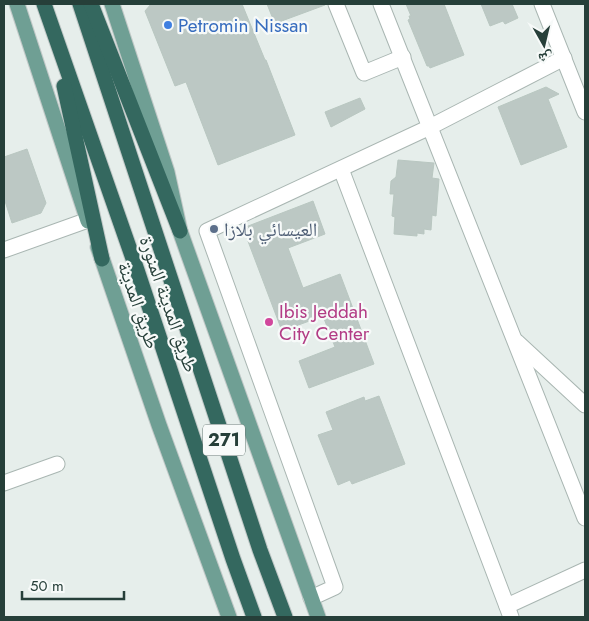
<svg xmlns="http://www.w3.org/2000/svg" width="589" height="621" viewBox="0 0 589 621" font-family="Jost,'Noto Naskh Arabic',sans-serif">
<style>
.building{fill:#bcc8c4;stroke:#b9c7c1}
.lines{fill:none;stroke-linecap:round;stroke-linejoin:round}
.minor-casing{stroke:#a9b6b2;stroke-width:17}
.major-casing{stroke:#c2c9c8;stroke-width:17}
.highway-casing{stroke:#c2c9c8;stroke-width:17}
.minor{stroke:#fff;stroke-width:15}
.major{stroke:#6f9f94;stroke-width:15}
.highway{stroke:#34685f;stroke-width:15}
.shop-dot{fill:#3f7fe0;stroke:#f7faf9;stroke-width:2}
.service-dot{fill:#5c6f8a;stroke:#f7faf9;stroke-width:2}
.hotel-dot{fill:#d1479c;stroke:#f7faf9;stroke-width:2}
.labels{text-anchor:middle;stroke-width:4.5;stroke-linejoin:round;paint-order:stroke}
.shield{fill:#f7faf9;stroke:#657773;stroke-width:1}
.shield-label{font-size:18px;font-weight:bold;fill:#263f39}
.shop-label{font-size:19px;fill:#366cbe;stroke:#f7faf9;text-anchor:start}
.service-label{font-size:19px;fill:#4e5e75;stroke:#f7faf9;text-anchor:start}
.street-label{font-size:19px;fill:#263f39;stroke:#f7faf9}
.hotel-label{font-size:19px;fill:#b23c85;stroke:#f7faf9;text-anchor:start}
</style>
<rect width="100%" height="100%" fill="#e6eeeb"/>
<!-- building -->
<g class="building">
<polygon points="151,4 242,4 265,60 266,60 295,135 218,165 186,82 175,86 145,11"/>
<polygon points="267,4 325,4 325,5 279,22 273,19"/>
<polygon points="406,4 444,4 464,55 430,68 429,66 427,66 408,20 410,19 409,16 411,16"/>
<polygon points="481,4 512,4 518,18 505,24 503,21 490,26"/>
<polygon points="546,87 559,94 548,99 567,147 521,165 498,107"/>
<polygon points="360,98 365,109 331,127 325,112"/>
<polygon points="27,149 46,203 41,213 12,223 4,198 4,157"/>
<polygon points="398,160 434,163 432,178 439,179 436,216 432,215 431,230 424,229 424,234 417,233 417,236 394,234 395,217 392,216 394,194 390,194 391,181 396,177"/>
<polygon points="313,201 325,234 288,248 303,288 340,274 374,364 309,388 299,361 335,347 323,316 282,331 243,228"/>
<polygon points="379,396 405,464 352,484 350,480 338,485 318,435 333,430 326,412 364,397 365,401"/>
</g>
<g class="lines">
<defs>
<g id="minor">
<polyline points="336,4 364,73 403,57"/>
<polyline points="381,4 585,518"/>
<polyline points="542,4 585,112"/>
<polyline points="341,169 511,617"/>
<polyline points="4,250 88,220"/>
<polyline points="517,342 585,405"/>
<polyline points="4,483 57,464"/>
<polyline points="311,598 335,587 207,231 430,127 564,58"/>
<polyline points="507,606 585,570"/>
</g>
<g id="major">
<polyline points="17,4 88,221"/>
<polyline points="112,4 167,172 180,231 318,617"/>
<polyline points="98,247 159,425 229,617"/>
</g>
<g id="highway">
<polyline points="44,4 137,270 233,559 254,617"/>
<polyline points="80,4 260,550 285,617"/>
<polyline points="91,4 180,231"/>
<polyline points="64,86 102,259"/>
</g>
</defs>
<!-- minor casing -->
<use href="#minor" class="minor-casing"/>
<!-- major casing -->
<use href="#major" class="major-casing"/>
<!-- highway casing -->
<use href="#highway" class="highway-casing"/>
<!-- minor -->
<use href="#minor" class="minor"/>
<!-- major -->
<use href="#major" class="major"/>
<!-- highway -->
<use href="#highway" class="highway"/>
</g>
<!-- markers -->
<circle class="shop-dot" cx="168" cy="25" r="5"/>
<circle class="service-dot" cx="214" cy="229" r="5"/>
<circle class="hotel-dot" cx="269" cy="322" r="5"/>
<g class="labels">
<!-- shield labels -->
<rect class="shield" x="203" y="424.5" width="42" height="31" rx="4"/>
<g class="shield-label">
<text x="224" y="446">271</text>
</g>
<!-- shop labels -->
<g class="shop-label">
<text x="178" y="32">Petromin Nissan</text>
</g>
<!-- service labels -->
<g class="service-label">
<text x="224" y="236">العيسائي بلازا</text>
</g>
<!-- street labels -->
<g class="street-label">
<text transform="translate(169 304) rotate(71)" y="7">طريق المدينة المنورة</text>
<text transform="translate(139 305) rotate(71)" y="7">طريق المدينة</text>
</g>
<!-- hotel labels -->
<g class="hotel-label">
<text x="279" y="318">Ibis Jeddah<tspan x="279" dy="22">City Center</tspan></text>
</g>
</g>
<!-- border -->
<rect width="589" height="621" fill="none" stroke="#263f39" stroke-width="10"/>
<!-- north arrow -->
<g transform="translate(544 45) rotate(172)" stroke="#f7faf9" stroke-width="4" paint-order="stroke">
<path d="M0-4L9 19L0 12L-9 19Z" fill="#263f39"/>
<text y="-8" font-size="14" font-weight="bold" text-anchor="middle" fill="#263f39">ش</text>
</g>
<!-- scale -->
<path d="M22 591v8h102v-8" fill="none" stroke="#263f39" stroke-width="2.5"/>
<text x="30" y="591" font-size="15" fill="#263f39" stroke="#f7faf9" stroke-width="4" paint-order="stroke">50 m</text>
</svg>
